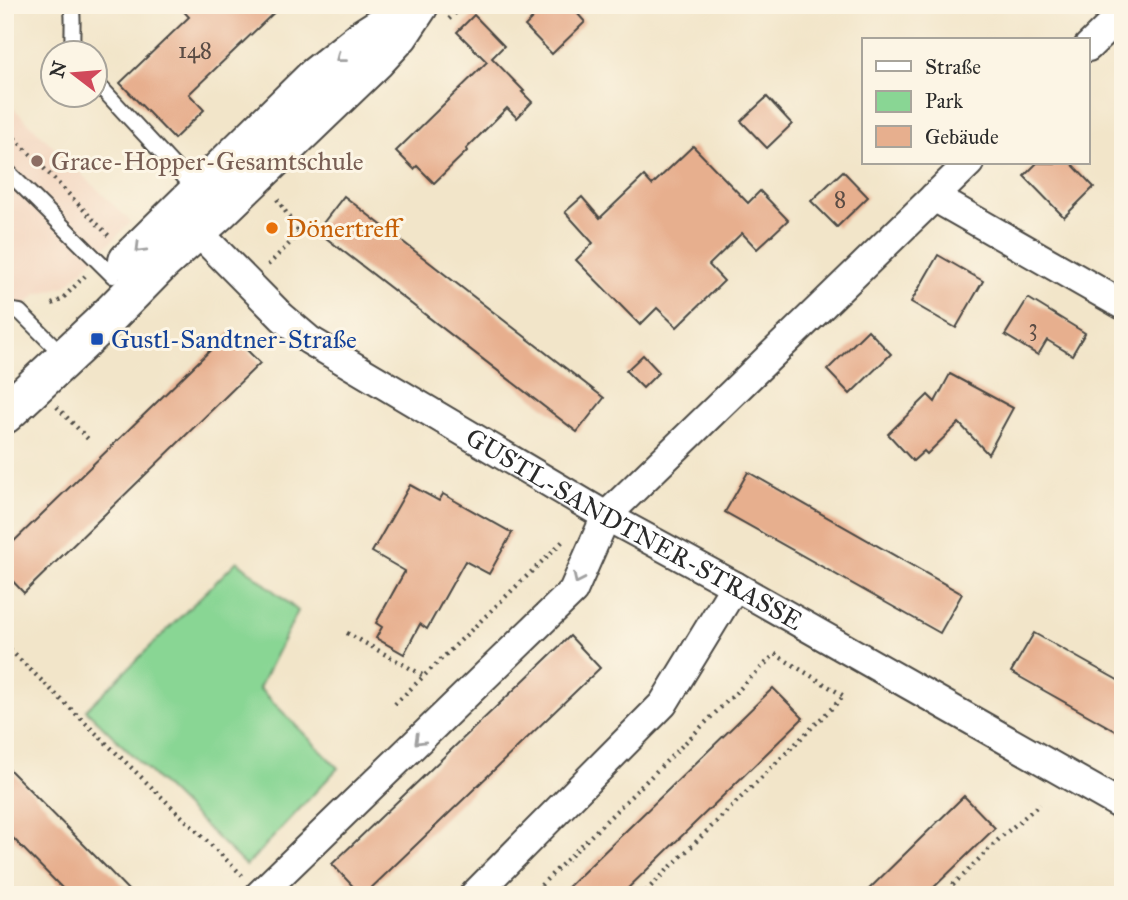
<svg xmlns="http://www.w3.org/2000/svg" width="1128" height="900" viewBox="0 0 1128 900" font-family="'IM FELL Great Primer',serif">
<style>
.built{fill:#f3d4be}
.green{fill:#89d694;stroke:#5a8060;stroke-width:2}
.building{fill:#e7af8e}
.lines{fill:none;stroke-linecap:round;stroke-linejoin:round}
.service-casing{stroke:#494743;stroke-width:18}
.minor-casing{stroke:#494743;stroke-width:32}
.secondary-casing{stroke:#494743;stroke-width:42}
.path{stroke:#494743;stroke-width:4.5;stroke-dasharray:2 5;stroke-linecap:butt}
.service{stroke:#fff;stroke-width:14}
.minor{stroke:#fff;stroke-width:28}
.secondary{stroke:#fff;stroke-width:38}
.oneway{stroke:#a0a0a0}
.education-dot{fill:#8d6e63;stroke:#fcf5e5;stroke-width:2.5}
.food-dot{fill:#e8710a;stroke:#fcf5e5;stroke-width:2.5}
.transit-dot{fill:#1a4fb4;stroke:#fcf5e5;stroke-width:2.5}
.labels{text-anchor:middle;stroke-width:6;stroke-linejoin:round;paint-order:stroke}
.number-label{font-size:23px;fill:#5a4c44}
.education-label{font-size:26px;fill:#785e54;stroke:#fcf5e5;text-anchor:start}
.food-label{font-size:26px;fill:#c56008;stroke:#fcf5e5;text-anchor:start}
.transit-label{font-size:26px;fill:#164399;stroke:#fcf5e5;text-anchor:start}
.street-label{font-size:26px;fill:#2b2b2b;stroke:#fcf5e5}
</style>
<rect width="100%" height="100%" fill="#fcf5e5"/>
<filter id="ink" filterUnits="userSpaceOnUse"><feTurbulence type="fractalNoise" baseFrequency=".0143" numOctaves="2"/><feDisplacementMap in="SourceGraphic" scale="14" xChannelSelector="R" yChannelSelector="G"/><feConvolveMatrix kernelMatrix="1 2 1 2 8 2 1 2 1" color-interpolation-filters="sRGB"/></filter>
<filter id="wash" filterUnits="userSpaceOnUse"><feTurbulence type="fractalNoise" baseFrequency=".00686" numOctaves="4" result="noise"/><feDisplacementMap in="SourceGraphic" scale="28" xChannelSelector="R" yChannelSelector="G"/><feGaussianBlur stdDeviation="1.57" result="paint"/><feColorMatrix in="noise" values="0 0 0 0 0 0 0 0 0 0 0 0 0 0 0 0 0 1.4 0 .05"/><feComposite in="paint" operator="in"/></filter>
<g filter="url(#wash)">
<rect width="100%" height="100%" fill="#f2e5c9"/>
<!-- built -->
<polygon class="built" points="5,100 131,222 66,286 37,294 5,324"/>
<!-- green -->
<polygon class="green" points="237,561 298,611 259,688 338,768 246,866 86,710"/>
<g id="blocks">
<!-- building -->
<g class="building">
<polygon points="178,5 282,5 189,94 204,110 174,139 120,83 189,17"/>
<polygon points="546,5 570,5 585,22 552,54 525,26"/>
<polygon points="474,15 504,46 492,58 524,91 522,92 532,102 517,118 507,108 466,149 467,151 434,183 417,166 414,169 396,151 487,62 457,32"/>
<polygon points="767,97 792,124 767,148 741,121"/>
<polygon points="693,146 748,203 760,191 788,220 757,249 742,233 709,265 724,281 677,327 657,308 640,325 576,260 593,243 565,212 582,197 600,218 644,176 652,185"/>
<polygon points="1037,163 1071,163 1094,187 1064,217 1024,176"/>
<polygon points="843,171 868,197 837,227 811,201"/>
<polygon points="344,196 604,398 577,432 317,231"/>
<polygon points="938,255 983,281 956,328 911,302"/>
<polygon points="1028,298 1085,333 1072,355 1047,340 1038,355 1005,335"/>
<polygon points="868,330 891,354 850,394 827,370"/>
<polygon points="229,332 260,363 24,593 5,573 5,550"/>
<polygon points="643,355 659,372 643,388 626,371"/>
<polygon points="950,374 1013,408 988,454 959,423 927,454 924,451 913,461 888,434 928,395 935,402"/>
<polygon points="748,472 962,594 940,633 725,512"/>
<polygon points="410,485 439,501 443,494 512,533 489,574 465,561 427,629 420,624 404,654 376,638 382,627 376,623 405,571 372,552"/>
<polygon points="1034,633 1123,683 1123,735 1011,672"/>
<polygon points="570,636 600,668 364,895 361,895 332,864"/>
<polygon points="773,688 803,718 621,895 560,895"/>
<polygon points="5,765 104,865 133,895 69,895 5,830"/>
<polygon points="964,796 995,828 926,895 863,895"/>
</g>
</g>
</g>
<g filter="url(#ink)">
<use href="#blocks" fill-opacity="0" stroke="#494743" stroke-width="2"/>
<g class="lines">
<defs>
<g id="service">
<path d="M71,5c4,16 -1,32 3,47"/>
<polyline points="94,80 197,191"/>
<polyline points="5,169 113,276"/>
<polyline points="5,310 20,312 64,356"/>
</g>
<g id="minor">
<polyline points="1088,47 1123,13"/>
<polyline points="934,197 1123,305"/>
<path id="s1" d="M184,218l98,99 27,23 297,176 129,70 388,220"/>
<polyline points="259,895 573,591 606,516 969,163"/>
<polyline points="474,895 663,704 735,586"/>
</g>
<g id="secondary">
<polyline points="128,261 316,76 365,37 387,23"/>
<polyline points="5,414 100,325 162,262 217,213 376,60 399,35 419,5"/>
</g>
</defs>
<!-- service casing -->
<use href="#service" class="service-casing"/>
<!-- minor casing -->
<use href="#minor" class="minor-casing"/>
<!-- secondary casing -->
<use href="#secondary" class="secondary-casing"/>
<!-- path -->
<g class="path">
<polyline points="449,19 464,5"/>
<polyline points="5,128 109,236"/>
<polyline points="268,265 300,233 277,199"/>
<polyline points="52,304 61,300 85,276"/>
<polyline points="57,407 88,439"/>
<polyline points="347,633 424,676"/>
<polyline points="5,645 242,875"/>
<polyline points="395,704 563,541"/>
<polyline points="539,887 546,895"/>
<polyline points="531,895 775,654 844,696 642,895"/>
<polyline points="943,895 1001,837 1040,804"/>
</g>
<!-- service -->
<use href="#service" class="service"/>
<!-- minor -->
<use href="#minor" class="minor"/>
<!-- secondary -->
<use href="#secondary" class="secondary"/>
</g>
<!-- one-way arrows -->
<defs><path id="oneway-chevron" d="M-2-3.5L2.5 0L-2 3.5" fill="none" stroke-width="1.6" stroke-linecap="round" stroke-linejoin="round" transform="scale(1.75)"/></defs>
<g class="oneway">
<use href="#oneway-chevron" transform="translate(340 58) rotate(142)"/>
<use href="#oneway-chevron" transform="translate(140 248) rotate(135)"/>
<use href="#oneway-chevron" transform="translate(578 579) rotate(115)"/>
<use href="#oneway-chevron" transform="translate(419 740) rotate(136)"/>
</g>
</g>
<!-- markers -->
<circle class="education-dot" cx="37" cy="161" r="7"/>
<circle class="food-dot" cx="272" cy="228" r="7"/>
<rect class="transit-dot" x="90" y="332" width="14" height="14" rx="3.5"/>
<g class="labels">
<!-- number labels -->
<g class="number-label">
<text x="195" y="58">148</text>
<text x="840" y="207">8</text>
<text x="1033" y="335">3</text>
</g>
<!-- education labels -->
<g class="education-label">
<text x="51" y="170">Grace-Hopper-Gesamtschule</text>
</g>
<!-- food labels -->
<g class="food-label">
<text x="286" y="237">Dönertreff</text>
</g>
<!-- transit labels -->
<g class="transit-label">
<text x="111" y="348">Gustl-Sandtner-Straße</text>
</g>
<!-- street labels -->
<g class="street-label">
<text dy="9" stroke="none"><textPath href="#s1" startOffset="551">GUSTL-SANDTNER-STRASSE</textPath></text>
</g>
</g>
<!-- margin -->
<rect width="1128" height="900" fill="none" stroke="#fcf5e5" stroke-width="28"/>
<!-- legend -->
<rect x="862" y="38" width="228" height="126" fill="#fcf5e5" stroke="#a8a49b" stroke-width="2"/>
<rect x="876" y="61" width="35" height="10" fill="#ffffff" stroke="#a8a49b" stroke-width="2"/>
<text x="925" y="74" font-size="21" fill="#2b2b2b">Straße</text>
<rect x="876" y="91" width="35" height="21" fill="#89d694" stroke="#a8a49b" stroke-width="2"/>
<text x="925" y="108" font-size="21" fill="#2b2b2b">Park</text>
<rect x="876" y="126" width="35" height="21" fill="#e7af8e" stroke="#a8a49b" stroke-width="2"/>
<text x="925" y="144" font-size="21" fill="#2b2b2b">Gebäude</text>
<!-- north arrow -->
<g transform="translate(74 74) rotate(286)"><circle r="33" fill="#fcf5e5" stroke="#a8a49b" stroke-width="2"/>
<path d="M0-5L12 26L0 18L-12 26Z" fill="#d1495b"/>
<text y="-10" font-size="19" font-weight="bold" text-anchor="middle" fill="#2b2b2b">N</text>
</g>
</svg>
